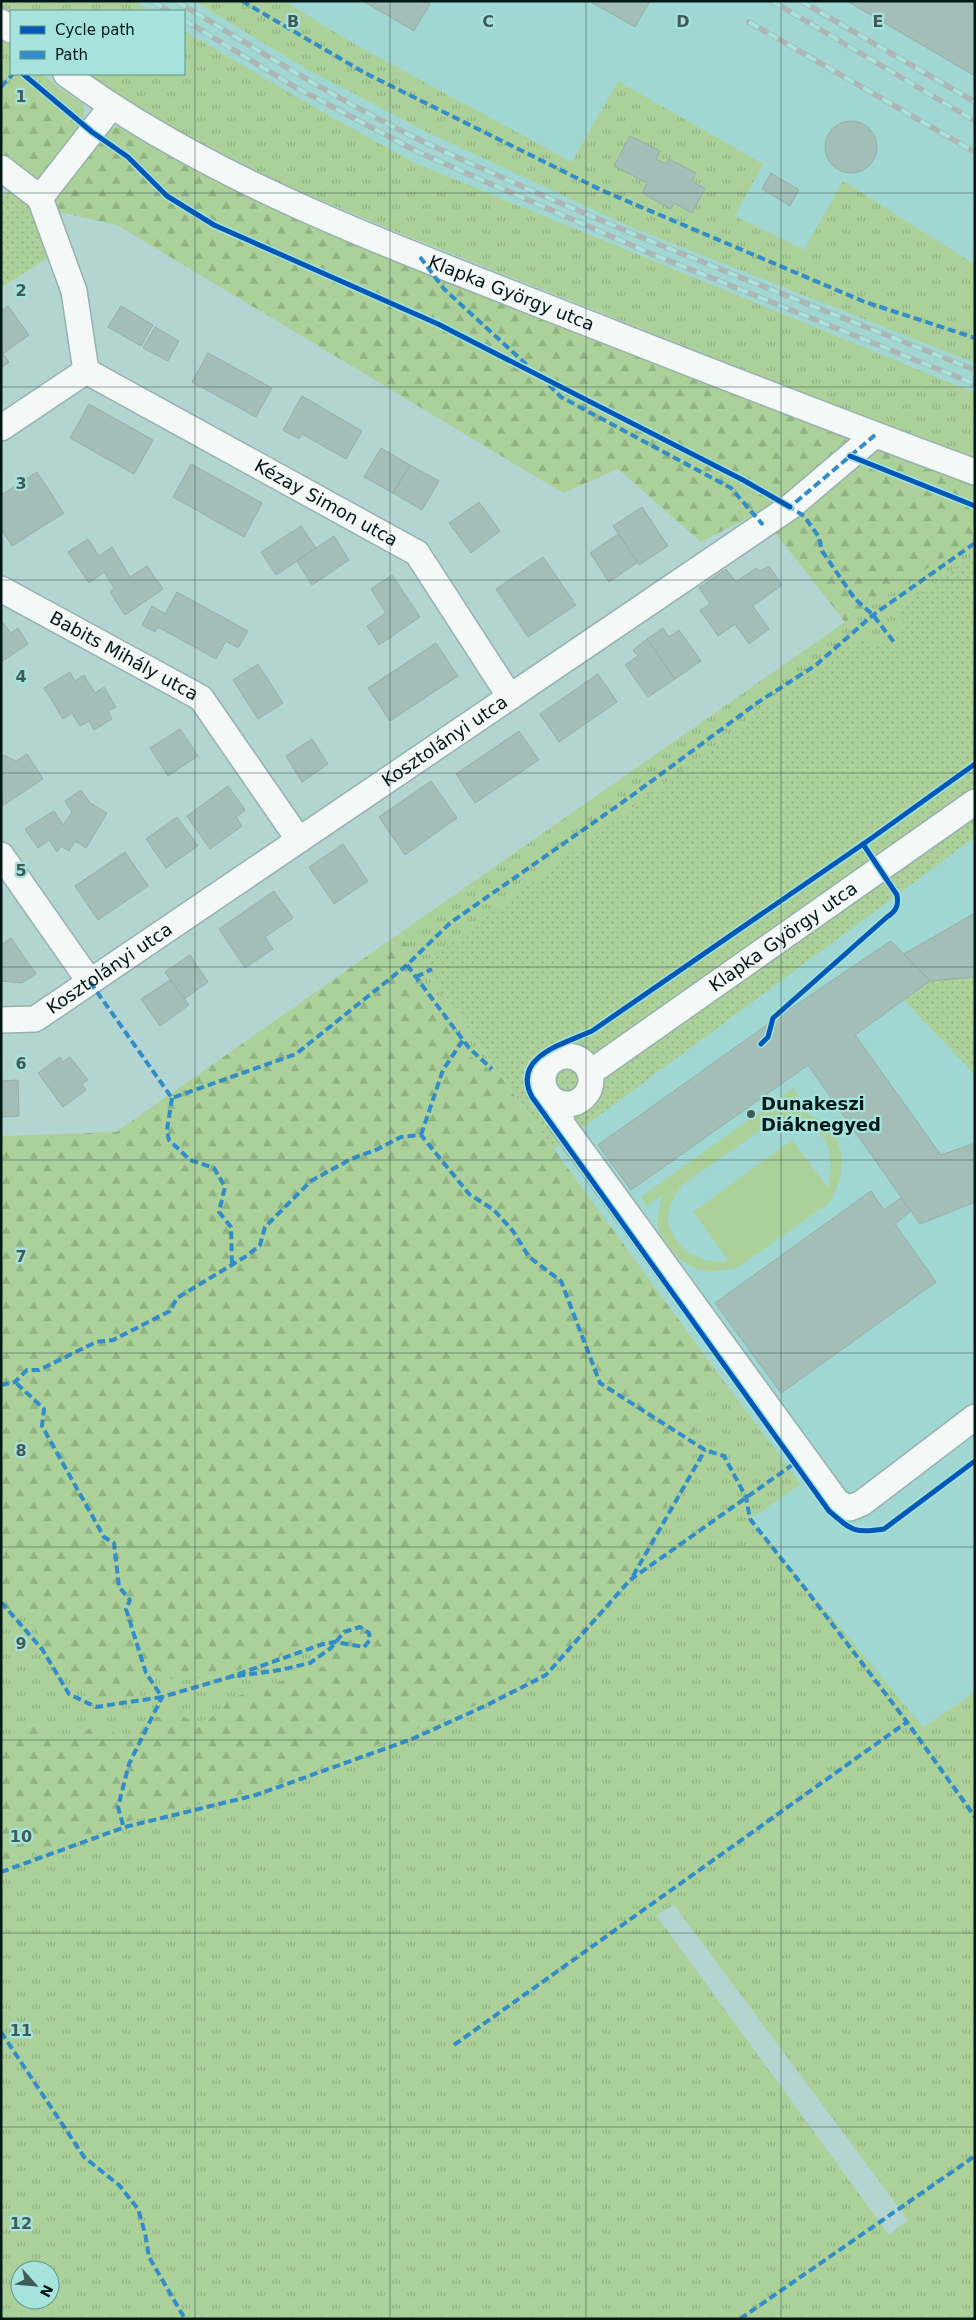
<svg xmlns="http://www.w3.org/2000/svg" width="976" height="2320" viewBox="0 0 976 2320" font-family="'DejaVu Sans',sans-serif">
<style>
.built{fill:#a0d7d2}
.grass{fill:url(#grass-tufts);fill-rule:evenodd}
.forest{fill:url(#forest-firs)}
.park{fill:url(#park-dots)}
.pitch{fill:#abd099;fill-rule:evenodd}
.building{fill:#a3bdb7;stroke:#95aea8}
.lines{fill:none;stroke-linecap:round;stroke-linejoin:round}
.minor-casing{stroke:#96b1ae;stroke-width:28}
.minor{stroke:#f4f9f8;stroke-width:25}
.rail-casing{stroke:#acb6b4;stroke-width:5.5}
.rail{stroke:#a5e3dc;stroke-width:4;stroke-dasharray:11;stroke-linecap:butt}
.quiet{stroke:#328cc8;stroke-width:4;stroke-dasharray:8 4;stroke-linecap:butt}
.cycleway-casing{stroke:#a5e3dc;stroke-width:8}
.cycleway{stroke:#0057b8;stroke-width:5}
.grid{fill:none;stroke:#3f5a57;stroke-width:1;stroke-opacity:0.55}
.poi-dot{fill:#3f5a57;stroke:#a5e3dc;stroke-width:2}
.labels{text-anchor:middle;stroke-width:4.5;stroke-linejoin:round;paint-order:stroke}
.street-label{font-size:18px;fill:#001715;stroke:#a5e3dc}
.poi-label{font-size:18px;font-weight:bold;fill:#001715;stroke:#a5e3dc;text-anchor:start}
.grid-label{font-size:16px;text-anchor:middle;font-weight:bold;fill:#3f5a57;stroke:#a5e3dc;stroke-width:4.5;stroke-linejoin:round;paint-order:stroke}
</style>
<defs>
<pattern id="grass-tufts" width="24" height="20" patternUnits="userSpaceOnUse" patternTransform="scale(1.25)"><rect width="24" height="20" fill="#abd099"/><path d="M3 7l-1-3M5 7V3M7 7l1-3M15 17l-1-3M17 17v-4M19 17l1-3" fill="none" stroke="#91b283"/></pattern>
<pattern id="forest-firs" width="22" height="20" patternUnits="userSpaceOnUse" patternTransform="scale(1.25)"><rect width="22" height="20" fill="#abd099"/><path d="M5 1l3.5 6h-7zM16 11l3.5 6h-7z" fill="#91b283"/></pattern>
<pattern id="park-dots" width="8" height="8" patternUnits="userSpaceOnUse" patternTransform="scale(1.25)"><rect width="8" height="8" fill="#abd099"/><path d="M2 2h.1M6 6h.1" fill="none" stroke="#91b283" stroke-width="1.8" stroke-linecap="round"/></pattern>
</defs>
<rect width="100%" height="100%" fill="#b3d5d1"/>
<!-- built -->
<g class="built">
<polygon points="134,1 194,1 305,68 624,224 975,363 975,393 415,163 326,114 184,31 184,11 151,11"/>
<polygon points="284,1 975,1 975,262 974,264 843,181 804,250 735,216 763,164 618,82 572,163 355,45"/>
<polygon points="975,554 975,1692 923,1728 750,1519 800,1483 502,1078"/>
</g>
<!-- grass -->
<g class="grass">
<polygon points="1,1 134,1 151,11 11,11 11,16 1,8"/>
<polygon points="194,1 284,1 356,45 572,162 618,81 763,164 735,216 804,250 843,181 974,264 975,262 975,363 624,224 429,133 305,68"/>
<polygon points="184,31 326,114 415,163 975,393 975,461 405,235 190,146 86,74 184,74"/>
<polygon points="1,36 11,45 11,74 43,74 54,84 18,86 1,97"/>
<polygon points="975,537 975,554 895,611 905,625 874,649 865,634 422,965 502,1078 469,1055 427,995 419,965 400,933 845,622"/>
<path d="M712,1365l89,119 -51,35 173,208 52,-35v627h-974v-453l132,-46 136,-32 208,-83 67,-31 140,-201zM674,1905l234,315 -19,15 -233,-320zM20,2270h30v30h-30z"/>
<path d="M21,1594l10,16 8,44 102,10 34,17 47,-5 103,-36 6,25 -101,34 -11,15 -20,8 -18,-6 -25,1 -32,26 -20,-21c-32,15 -38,18 -71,2l-32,21v-124l4,1z"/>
</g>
<!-- forest -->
<g class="forest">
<polygon points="54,84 84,105 84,118 102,129 119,127 186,166 344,240 438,278 850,437 975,482 975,537 845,622 759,512 701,542 618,469 563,493 117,225 59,212 28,178 1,158 1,97 18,86"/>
<path d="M400,933l19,32 8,30 42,60 33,23 210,287 -28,108 -63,116 -77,85 -67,31 -208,83 -136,32 -132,46v-121l32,-21c33,16 39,13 71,-2l20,21 32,-26 25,-1 18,6 20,-8 10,-15 102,-35 -6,-24 -103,36 -47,5 -33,-17 -3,37 -26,2 -26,-8 -48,-41 -8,-44 -10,-16 -16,28 -4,-1v-485l115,-4z"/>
</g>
<!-- park -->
<g class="park">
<polygon points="28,178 59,212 49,257 1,288 1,196"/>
<polygon points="975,554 975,837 554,1149 422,965 865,634 874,649 905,625 894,612"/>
<polygon points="975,977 975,1075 904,1000 930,981"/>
</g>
<!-- pitch -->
<path class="pitch" d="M793,1088l6,7 -15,11 3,3c6,1 13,2 19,4 40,15 44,58 23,90l-92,65 -26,4 -17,-4 -15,-9 -18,-21 -4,-15 5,-28 -15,11 -6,-9zM775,1120c48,4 62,19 53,68l-36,-48 -99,72 36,49c-10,1 -23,1 -32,-4 -17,-8 -33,-28 -28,-47 2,-9 8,-17 13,-25z"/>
<!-- building -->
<g class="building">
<polygon points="363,1 425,1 430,4 414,31"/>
<polygon points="589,1 650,1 635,27"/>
<polygon points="847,1 975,1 975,76"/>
<circle cx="851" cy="147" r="26"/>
<polygon points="630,136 660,151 656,159 666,164 669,159 696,173 692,181 705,189 692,213 674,203 671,209 642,193 647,183 614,166"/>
<polygon points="771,173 799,190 790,206 762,189"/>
<polygon points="8,306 29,335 4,353 1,348 1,311"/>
<polygon points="121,306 153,325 141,346 108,327"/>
<polygon points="155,327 179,341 168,361 143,348"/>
<polygon points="1,351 9,362 1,368"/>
<polygon points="208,353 272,388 256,417 192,382"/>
<polygon points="302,396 362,431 346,459 302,434 299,439 283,430"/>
<polygon points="89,404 153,440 134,474 70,438"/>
<polygon points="381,448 410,465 393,493 364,477"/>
<polygon points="191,464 262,503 244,537 173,497"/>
<polygon points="410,465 439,481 422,510 393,493"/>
<polygon points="37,472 64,513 12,546 1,529 1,495"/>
<polygon points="479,502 500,531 471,553 449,523"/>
<polygon points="642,507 668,546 639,565 613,526"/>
<polygon points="301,526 316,548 276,575 261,552"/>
<polygon points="618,534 638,562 609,582 590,553"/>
<polygon points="334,536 349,560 312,585 297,561"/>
<polygon points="88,539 99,556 112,547 130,577 147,566 163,589 125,615 110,592 114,588 104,572 89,583 68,552"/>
<polygon points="543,557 576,605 528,637 496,589"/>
<polygon points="769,566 782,585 753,606 769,629 749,644 735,624 718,636 700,610 710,604 699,588 726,569 736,582 756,568 760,571"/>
<polygon points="392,575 420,617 379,645 367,626 386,613 371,589"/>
<polygon points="177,592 248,631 238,648 226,641 216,659 158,627 155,632 142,625 152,606 165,614"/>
<polygon points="3,623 11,633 18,628 28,644 1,662 1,624"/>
<polygon points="663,628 669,637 679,630 701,661 675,679 647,639"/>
<polygon points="647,639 675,679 648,697 625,665 638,656 633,650"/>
<polygon points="436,643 458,676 390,721 368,688"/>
<polygon points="258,664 283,703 258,719 233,680"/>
<polygon points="70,672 75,681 84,675 95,693 104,687 116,707 108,711 112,719 94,730 89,721 80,726 72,713 63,719 44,688"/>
<polygon points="598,674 617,702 559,742 540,714"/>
<polygon points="180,729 198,756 168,776 150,748"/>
<polygon points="519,731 539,760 475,803 456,774"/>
<polygon points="312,739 328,764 302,782 286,756"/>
<polygon points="1,754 16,761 27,754 43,779 2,806"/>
<polygon points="431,781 457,818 405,855 379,817"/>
<polygon points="228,786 245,810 236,817 242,826 210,849 187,816"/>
<polygon points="81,790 90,803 107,813 86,848 75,841 69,851 61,846 57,852 49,840 38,848 25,829 54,811 63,825 72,812 65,801"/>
<polygon points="177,817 198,846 166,868 146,839"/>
<polygon points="343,844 368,881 334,904 309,867"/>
<polygon points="125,852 148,886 98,920 75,886"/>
<polygon points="274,891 293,918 265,937 273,949 245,968 219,929"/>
<polygon points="975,913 975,977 930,981 904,954"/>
<polygon points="11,938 36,974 22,983 1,981 1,945"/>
<polygon points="891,941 930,981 855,1035 941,1155 975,1143 975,1202 920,1224 808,1065 631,1190 598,1145 778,1017"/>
<polygon points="190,955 208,982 184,999 165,972"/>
<polygon points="170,980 189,1005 160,1026 141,999"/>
<polygon points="60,1057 63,1062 70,1057 88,1080 82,1084 86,1090 63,1107 38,1073"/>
<polygon points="18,1080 19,1116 1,1117 1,1081"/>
<polygon points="871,1191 884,1210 901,1198 911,1211 895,1224 936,1282 781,1393 715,1303"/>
</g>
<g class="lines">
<defs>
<g id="minor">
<polyline points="1,22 11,30"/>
<path id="s1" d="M66,74c141,104 308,165 470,229 146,57 292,115 439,169"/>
<polyline points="1,168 40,198 74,291 86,371"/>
<polyline points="40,198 111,107"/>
<path id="s2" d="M86,371l331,182 93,144"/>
<polyline points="1,428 86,371"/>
<path id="s3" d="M1,589l200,109 98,142"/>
<polyline points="1,855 90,982"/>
<path id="s4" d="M1,1020l34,-1 755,-512 85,-72"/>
<circle cx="567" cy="1080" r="24"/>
<path id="s5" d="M591,1072l384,-270"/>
<polyline points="559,1103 562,1124 838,1503 850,1508 862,1503 975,1417"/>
</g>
</defs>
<!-- minor casing -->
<use href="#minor" class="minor-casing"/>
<!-- minor -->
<use href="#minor" class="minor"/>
<defs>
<g id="rail">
<polyline points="152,1 169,11"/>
<path d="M176,1c82,49 164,101 250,142 180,84 365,154 549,227"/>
<polyline points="772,1 975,121"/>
<polyline points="801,1 975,102"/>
<polyline points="184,20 295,87 418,152 647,252 975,384"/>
<polyline points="749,22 975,152"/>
</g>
</defs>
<!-- rail casing -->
<use href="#rail" class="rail-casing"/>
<!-- rail -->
<use href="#rail" class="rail"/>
<!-- quiet -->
<g class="quiet">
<polyline points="242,1 365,73 601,190 865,302 975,338"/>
<polyline points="1,87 13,74"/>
<polyline points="420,257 444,289 527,365"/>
<polyline points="549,385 561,397 731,488 763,525"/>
<polyline points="875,435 790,507 804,516 819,537 822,551 855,599 873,615 894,642"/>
<polyline points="407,965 469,1048 492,1069"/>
<polyline points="416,977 432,969"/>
<polyline points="90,982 172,1098 296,1054 407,965 450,923 630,797 757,703 816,665 873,615 975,543"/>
<polyline points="172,1098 167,1130 169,1140 190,1160 214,1168 225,1187 219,1212 231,1227 232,1265"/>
<polyline points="421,1135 443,1070 463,1040"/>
<polyline points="1,1385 15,1382 27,1370 39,1370 96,1342 113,1340 170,1311 177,1298 248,1255 260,1245 265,1227 311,1181 351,1159 378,1149 401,1137 421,1135 469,1194 494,1210 513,1231 529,1257 561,1281 600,1383 705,1450 724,1456 746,1497 750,1519 807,1591 907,1722 975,1817"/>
<polyline points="633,1576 705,1450"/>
<polyline points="1,1602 42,1649 69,1694 96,1707 162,1697 146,1673 126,1609 130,1600 119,1587 114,1543 104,1537 42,1426 44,1409 15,1382"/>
<polyline points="123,1825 118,1807 129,1764 162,1697 230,1677 280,1670 310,1663 331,1648 344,1632 360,1627 369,1633 370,1640 364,1647 335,1642 323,1644 230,1677"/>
<polyline points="1,1872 125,1827 256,1795 412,1739 485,1706 546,1675 630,1580 795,1463"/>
<polyline points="1,2032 84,2157 119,2185 138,2209 145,2233 149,2257 185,2319"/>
<polyline points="454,2045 907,1722"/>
<polyline points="740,2319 975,2156"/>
</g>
<defs>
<g id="cycleway">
<polyline points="23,74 92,132 128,157 167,196 214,225 438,324 743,480 790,507"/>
<polyline points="850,456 975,506"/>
<path d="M975,764l-106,76 -277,191c-29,13 -81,26 -60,66l297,414c22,19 25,23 55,18l91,-68"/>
<path d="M761,1044l7,-7 5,-19 114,-101c9,-6 12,-11 10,-22l-34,-51"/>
</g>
</defs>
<!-- cycleway casing -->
<use href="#cycleway" class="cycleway-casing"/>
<!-- cycleway -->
<use href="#cycleway" class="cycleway"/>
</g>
<!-- grid -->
<path class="grid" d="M195,1v2318M390,1v2318M586,1v2318M781,1v2318M1,193h974M1,387h974M1,580h974M1,773h974M1,967h974M1,1160h974M1,1353h974M1,1547h974M1,1740h974M1,1933h974M1,2127h974"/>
<!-- markers -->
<circle class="poi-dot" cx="751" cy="1114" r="5"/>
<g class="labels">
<!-- street labels -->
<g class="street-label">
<text dy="6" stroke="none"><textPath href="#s1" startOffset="498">Klapka György utca</textPath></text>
<text dy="6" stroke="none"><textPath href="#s2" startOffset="274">Kézay Simon utca</textPath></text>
<text dy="6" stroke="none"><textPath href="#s3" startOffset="140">Babits Mihály utca</textPath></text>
<text dy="6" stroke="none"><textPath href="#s4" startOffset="529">Kosztolányi utca</textPath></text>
<text dy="6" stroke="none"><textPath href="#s5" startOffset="235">Klapka György utca</textPath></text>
<text dy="6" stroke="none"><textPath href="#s4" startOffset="124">Kosztolányi utca</textPath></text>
</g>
<!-- poi labels -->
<g class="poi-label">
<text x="761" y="1110">Dunakeszi<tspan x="761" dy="21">Diáknegyed</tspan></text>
</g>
</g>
<g class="grid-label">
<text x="293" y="27">B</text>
<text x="488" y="27">C</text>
<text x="683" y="27">D</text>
<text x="878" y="27">E</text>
<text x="21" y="102">1</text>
<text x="21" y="296">2</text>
<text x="21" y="489">3</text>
<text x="21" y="682">4</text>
<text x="21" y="876">5</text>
<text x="21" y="1069">6</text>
<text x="21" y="1262">7</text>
<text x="21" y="1456">8</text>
<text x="21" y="1649">9</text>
<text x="21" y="1842">10</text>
<text x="21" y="2036">11</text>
<text x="21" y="2229">12</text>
</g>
<!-- border -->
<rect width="976" height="2320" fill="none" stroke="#001715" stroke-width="5"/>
<!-- legend -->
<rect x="10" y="10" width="175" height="65" fill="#a5e3dc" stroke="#63918c"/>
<rect x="20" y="26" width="25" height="8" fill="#0057b8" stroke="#63918c"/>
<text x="55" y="35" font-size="15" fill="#001715">Cycle path</text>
<rect x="20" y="51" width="25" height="8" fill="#328cc8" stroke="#63918c"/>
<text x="55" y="60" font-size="15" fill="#001715">Path</text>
<!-- north arrow -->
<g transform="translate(35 2285) rotate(117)"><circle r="24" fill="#a5e3dc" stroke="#63918c"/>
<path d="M0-4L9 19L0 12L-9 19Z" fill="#3f5a57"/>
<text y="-8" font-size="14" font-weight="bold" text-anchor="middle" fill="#001715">N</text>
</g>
</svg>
